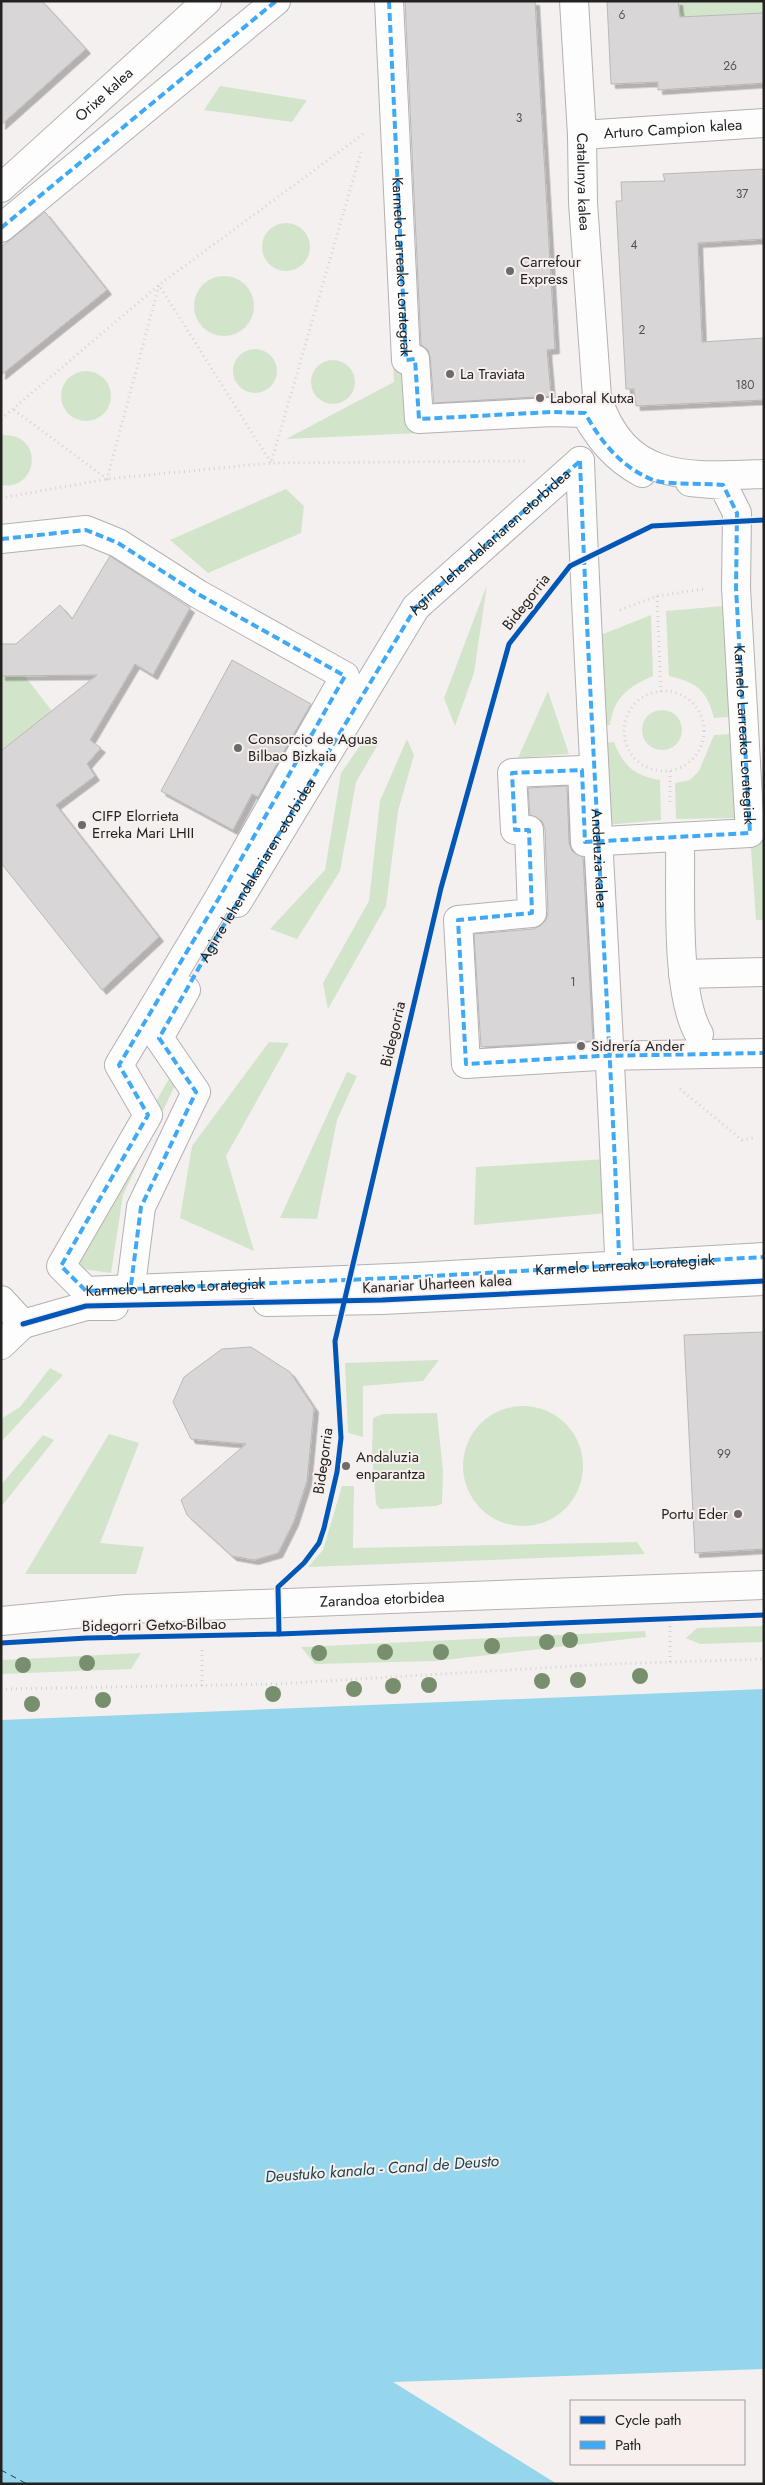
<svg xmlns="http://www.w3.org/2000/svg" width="765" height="2485" viewBox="0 0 765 2485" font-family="Jost,sans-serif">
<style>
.green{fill:#d2e5ca}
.water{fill:#95d6ed}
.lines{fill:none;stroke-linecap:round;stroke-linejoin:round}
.ferry{stroke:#184351;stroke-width:1;stroke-dasharray:6 5;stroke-linecap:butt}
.building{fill:#d8d6d6;stroke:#bab8b8;filter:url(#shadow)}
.minor-casing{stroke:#b4b1b0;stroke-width:30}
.major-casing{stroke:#b4b1b0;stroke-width:30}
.path{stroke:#d4d3d3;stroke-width:3;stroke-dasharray:1 4;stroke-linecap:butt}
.minor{stroke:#fdfdfd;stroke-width:28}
.major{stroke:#fdfdfd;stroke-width:28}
.quiet{stroke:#3fa9f5;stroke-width:4;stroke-dasharray:8 4;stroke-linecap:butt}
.cycleway-casing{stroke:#f6efed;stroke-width:8}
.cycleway{stroke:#0057b8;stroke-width:5}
.tree{fill:#778f6c}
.poi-dot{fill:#6d6a69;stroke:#f6efed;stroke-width:2}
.labels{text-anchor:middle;stroke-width:4;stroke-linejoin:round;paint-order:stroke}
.number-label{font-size:12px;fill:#52504f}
.street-label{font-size:15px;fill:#242221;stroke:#f6efed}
.poi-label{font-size:15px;fill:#242221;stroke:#f6efed;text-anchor:start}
.water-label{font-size:16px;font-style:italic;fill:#184351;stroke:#f6efed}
</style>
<defs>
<filter id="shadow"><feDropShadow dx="4.5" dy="4.5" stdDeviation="0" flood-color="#0004"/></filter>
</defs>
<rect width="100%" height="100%" fill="#f4f0ef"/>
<!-- green -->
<g class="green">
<polygon points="678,1 764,1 764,13 680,17"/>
<polygon points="220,86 306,100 307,100 292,122 204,110"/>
<polygon points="397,129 420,433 286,439 394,382 381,138"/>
<circle cx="286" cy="247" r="24"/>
<circle cx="224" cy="306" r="30"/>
<circle cx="255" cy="371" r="22"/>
<circle cx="333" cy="382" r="22"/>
<circle cx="86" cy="396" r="25"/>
<path d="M1,435c44,-3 38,56 0,50z"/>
<polygon points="286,489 304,506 301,533 208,573 170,540"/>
<polygon points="487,585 474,673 455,726 444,698"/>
<path d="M723,606l6,111 -15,1c-7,-28 -18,-36 -45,-42l-3,-65z"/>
<path d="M651,615l2,61c-25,11 -39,21 -43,49l-13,1 -4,-88z"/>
<polygon points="24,675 52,711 1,751 1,676"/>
<polygon points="548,691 569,754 518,758"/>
<circle cx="662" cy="730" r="20"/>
<polygon points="730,734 735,818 676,819 675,783 690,780 699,771 714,735"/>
<polygon points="367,736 380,741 356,782 340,871 297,939 270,929 325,870 341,773"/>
<polygon points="407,739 414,755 398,811 386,906 328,1009 323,983 369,901 380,801"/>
<path d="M614,742c9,24 21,34 46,38l1,40 -55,5 -5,-82z"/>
<polygon points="764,820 764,920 756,920 749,821"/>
<polygon points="269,1042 289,1043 226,1156 254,1251 180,1218 192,1146"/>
<polygon points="347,1072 357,1076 337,1120 317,1219 280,1218"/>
<polygon points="169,1079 177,1081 123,1195 111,1273 61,1266"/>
<polygon points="607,1159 606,1213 474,1225 476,1167"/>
<polygon points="439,1360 423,1381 363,1386 363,1437 348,1433 345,1363"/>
<polygon points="50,1368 63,1375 1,1442 1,1419 20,1407"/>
<circle cx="523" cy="1466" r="60"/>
<polygon points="437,1413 443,1471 442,1504 436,1506 380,1509 376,1504 372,1452 373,1418 383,1414"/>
<polygon points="109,1434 139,1443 100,1543 144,1547 136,1574 25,1574"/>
<polygon points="43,1435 54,1440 1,1507 1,1485"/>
<polygon points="342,1486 354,1486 353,1548 637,1542 645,1554 308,1567 323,1550"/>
<polygon points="764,1626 764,1642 700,1644 686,1638 697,1628"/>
<polygon points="645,1631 646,1637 436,1661 315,1664 301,1647"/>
<polygon points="141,1653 131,1669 1,1674 1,1660"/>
</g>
<!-- water -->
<polygon class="water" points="764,1689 764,2369 393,2382 557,2484 1,2484 1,1720"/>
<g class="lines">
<!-- ferry -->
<polyline class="ferry" points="1,2470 27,2484"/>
</g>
<!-- building -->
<g class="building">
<polygon points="1,1 42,1 86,49 1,125"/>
<polygon points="405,1 535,1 555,349 547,350 551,396 434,403 430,357 428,350 421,345"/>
<polygon points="607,1 678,1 680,17 764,13 764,83 658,90 658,82 611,84"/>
<polygon points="764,169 764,239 698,243 702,342 764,338 764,400 636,406 634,389 626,389 616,201 622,201 621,182 665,181 663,174"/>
<polygon points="45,212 107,290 1,375 1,247"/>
<polygon points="110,556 190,608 153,675 135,664 90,740 101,748 87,764 95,776 56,805 159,937 102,990 1,863 1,751 97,675 1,676 1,644 16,644 60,605 72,619"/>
<polygon points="232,660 311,704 258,797 252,794 233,830 161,791"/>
<polygon points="567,786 569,843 572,851 583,857 593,1041 481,1047 474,934 533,929 540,926 546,920 548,912 545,829 542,821 530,815 528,788"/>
<polygon points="764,1332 764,1549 695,1553 684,1335"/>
<polygon points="251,1347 290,1372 314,1408 307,1481 294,1521 278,1553 254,1560 232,1556 187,1515 181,1500 246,1444 191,1439 173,1402 184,1377 222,1349"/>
</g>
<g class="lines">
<defs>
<g id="minor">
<path id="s1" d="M389,1l17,359 9,-1 4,60 133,-7 33,1c15,27 30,45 57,60"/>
<path id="s2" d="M582,135l182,-12"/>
<polyline points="1,228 276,1"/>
<path d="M580,461c10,264 28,529 39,794"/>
<polyline points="690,482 723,485 737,513 736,588 750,833 585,842 582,770 512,773 515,830 529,830 532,913 458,920 466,1064 598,1056 764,1053"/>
<path id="s3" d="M1,539l85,-9 32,13 80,51 147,82 -126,222 -100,167 29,50 -87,151 25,25 329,-14 349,-20"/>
<path d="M680,843c1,48 -5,151 19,191"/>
<path id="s4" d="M237,903l179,-296 164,-146"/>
<polyline points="683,974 764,972"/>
<polyline points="131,1285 141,1207 196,1092 159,1038 186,990"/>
<polyline points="1,1300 23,1324"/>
<polyline points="267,1302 382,1300 764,1281"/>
<polyline points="23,1324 86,1306 114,1306"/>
<polyline points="1,1345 23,1324"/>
</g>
<g id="major">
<path id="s5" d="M574,1l8,134 1,68 14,194c28,86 90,80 167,77"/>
<path id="s6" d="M1,188l206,-187"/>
<path id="s7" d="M1,1621l125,-12 638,-24"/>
</g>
</defs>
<!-- minor casing -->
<use href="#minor" class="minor-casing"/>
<!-- major casing -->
<use href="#major" class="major-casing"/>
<!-- path -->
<g class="path">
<polyline points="14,410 107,479 159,285 271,463 361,152"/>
<polyline points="1,419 159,285 363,134"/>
<polyline points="1,498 107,479 271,463 528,461"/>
<polyline points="657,596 661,692"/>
<polyline points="620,610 657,596 703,589"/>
<circle cx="664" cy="731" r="40"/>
<polyline points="670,771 670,803"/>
<polyline points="680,1089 742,1140 753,1138"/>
<polyline points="670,1626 670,1662"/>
<polyline points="202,1686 202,1647"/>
<polyline points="1,1689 275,1684 609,1664 764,1659"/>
</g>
<!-- minor -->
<use href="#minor" class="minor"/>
<!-- major -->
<use href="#major" class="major"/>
<!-- quiet -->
<g class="quiet">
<path id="s8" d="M389,1l17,359 9,-1 4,60 133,-7 33,1c16,29 36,54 68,67 14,5 53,3 70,5l14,28 -1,75 14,245 -165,9 -3,-72 -70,3 3,57h14l3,83 -74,7 8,144 132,-8 166,-3"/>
<polyline points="1,228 276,1"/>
<path id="s9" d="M580,461c10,264 28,529 39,794"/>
<polyline points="1,539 86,530 118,543 198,594 345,676 219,898 119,1065 148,1115 61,1266 86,1291 415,1277 764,1257"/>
<path id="s10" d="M131,1285l10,-78 55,-115 -37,-54 54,-95 203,-336 164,-146"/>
</g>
<defs>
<g id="cycleway">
<polyline points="23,1324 86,1306 382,1300 764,1281"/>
<polyline points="279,1634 764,1615"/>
<polyline points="1,1643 87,1638 279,1634 278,1587 304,1563 319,1543 324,1528 337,1472 341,1438 335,1341 441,888 509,644 570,566 652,526 764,520"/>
</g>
</defs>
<!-- cycleway casing -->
<use href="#cycleway" class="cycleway-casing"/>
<!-- cycleway -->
<use href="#cycleway" class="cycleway"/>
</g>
<!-- trees -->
<g class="tree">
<circle cx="570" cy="1640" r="8"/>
<circle cx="547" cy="1642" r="8"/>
<circle cx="492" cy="1646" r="8"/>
<circle cx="385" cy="1652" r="8"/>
<circle cx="441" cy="1652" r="8"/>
<circle cx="319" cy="1653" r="8"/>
<circle cx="87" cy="1663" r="8"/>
<circle cx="23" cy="1665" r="8"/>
<circle cx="640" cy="1676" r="8"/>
<circle cx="578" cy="1680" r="8"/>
<circle cx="542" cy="1681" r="8"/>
<circle cx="429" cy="1685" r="8"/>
<circle cx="393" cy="1686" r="8"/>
<circle cx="354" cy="1689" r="8"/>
<circle cx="273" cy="1694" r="8"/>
<circle cx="103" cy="1700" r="8"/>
<circle cx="32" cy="1704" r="8"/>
</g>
<!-- markers -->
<g class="poi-dot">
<circle cx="510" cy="271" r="5"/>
<circle cx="450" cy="374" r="5"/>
<circle cx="540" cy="398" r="5"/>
<circle cx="238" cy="748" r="5"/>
<circle cx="82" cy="825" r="5"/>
<circle cx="581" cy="1046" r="5"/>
<circle cx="346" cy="1466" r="5"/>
<circle cx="738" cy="1514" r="5"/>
</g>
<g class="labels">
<!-- number labels -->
<g class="number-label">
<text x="622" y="19">6</text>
<text x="730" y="70">26</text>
<text x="519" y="122">3</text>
<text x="742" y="198">37</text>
<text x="634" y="249">4</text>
<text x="642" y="334">2</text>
<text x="745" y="389">180</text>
<text x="573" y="986">1</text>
<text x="724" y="1458">99</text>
</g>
<!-- street labels -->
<g class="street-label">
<text dy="5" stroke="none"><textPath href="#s6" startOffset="139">Orixe kalea</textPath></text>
<text dy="5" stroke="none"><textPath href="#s2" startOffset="91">Arturo Campion kalea</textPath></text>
<text dy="5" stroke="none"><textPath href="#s5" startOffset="181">Catalunya kalea</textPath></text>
<text dy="5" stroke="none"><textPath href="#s1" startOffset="266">Karmelo Larreako Lorategiak</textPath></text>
<text dy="5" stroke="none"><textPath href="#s4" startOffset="444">Agirre lehendakariaren etorbidea</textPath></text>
<text transform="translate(526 602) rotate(-52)" y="5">Bidegorria</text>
<text dy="5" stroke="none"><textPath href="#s8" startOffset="1016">Karmelo Larreako Lorategiak</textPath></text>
<text dy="5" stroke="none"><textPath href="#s9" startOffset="398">Andaluzia kalea</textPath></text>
<text dy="5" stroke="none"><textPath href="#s10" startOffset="466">Agirre lehendakariaren etorbidea</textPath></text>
<text transform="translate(393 1034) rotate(-77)" y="5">Bidegorria</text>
<text dy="5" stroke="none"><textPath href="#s3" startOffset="1640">Karmelo Larreako Lorategiak</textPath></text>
<text transform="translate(437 1284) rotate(-3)" y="5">Kanariar Uharteen kalea</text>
<text dy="5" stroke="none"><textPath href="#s3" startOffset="1190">Karmelo Larreako Lorategiak</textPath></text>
<text transform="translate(323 1461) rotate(-82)" y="5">Bidegorria</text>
<text dy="5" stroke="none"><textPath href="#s7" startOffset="382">Zarandoa etorbidea</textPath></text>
<text transform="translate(154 1625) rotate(-1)" y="5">Bidegorri Getxo-Bilbao</text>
</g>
<!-- poi labels -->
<g class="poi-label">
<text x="520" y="267">Carrefour<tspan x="520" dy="17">Express</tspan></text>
<text x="460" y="379">La Traviata</text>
<text x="550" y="403">Laboral Kutxa</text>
<text x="248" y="744">Consorcio de Aguas<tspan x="248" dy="17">Bilbao Bizkaia</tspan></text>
<text x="92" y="821">CIFP Elorrieta<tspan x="92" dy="17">Erreka Mari LHII</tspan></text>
<text x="591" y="1051">Sidrería Ander</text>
<text x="356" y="1462">Andaluzia<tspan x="356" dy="17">enparantza</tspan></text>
<text x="728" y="1519" text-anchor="end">Portu Eder</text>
</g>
<!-- water labels -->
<g class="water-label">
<text transform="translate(382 2168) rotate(-4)" y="6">Deustuko kanala - Canal de Deusto</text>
</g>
</g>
<!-- border -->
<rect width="765" height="2485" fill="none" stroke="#242221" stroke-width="5"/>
<!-- legend -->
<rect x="570" y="2400" width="175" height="65" fill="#f6efed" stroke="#a29d9b"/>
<rect x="580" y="2416" width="25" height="8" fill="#0057b8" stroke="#a29d9b"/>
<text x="615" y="2425" font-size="15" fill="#242221">Cycle path</text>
<rect x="580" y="2441" width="25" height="8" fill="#3fa9f5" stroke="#a29d9b"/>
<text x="615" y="2450" font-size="15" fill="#242221">Path</text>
</svg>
